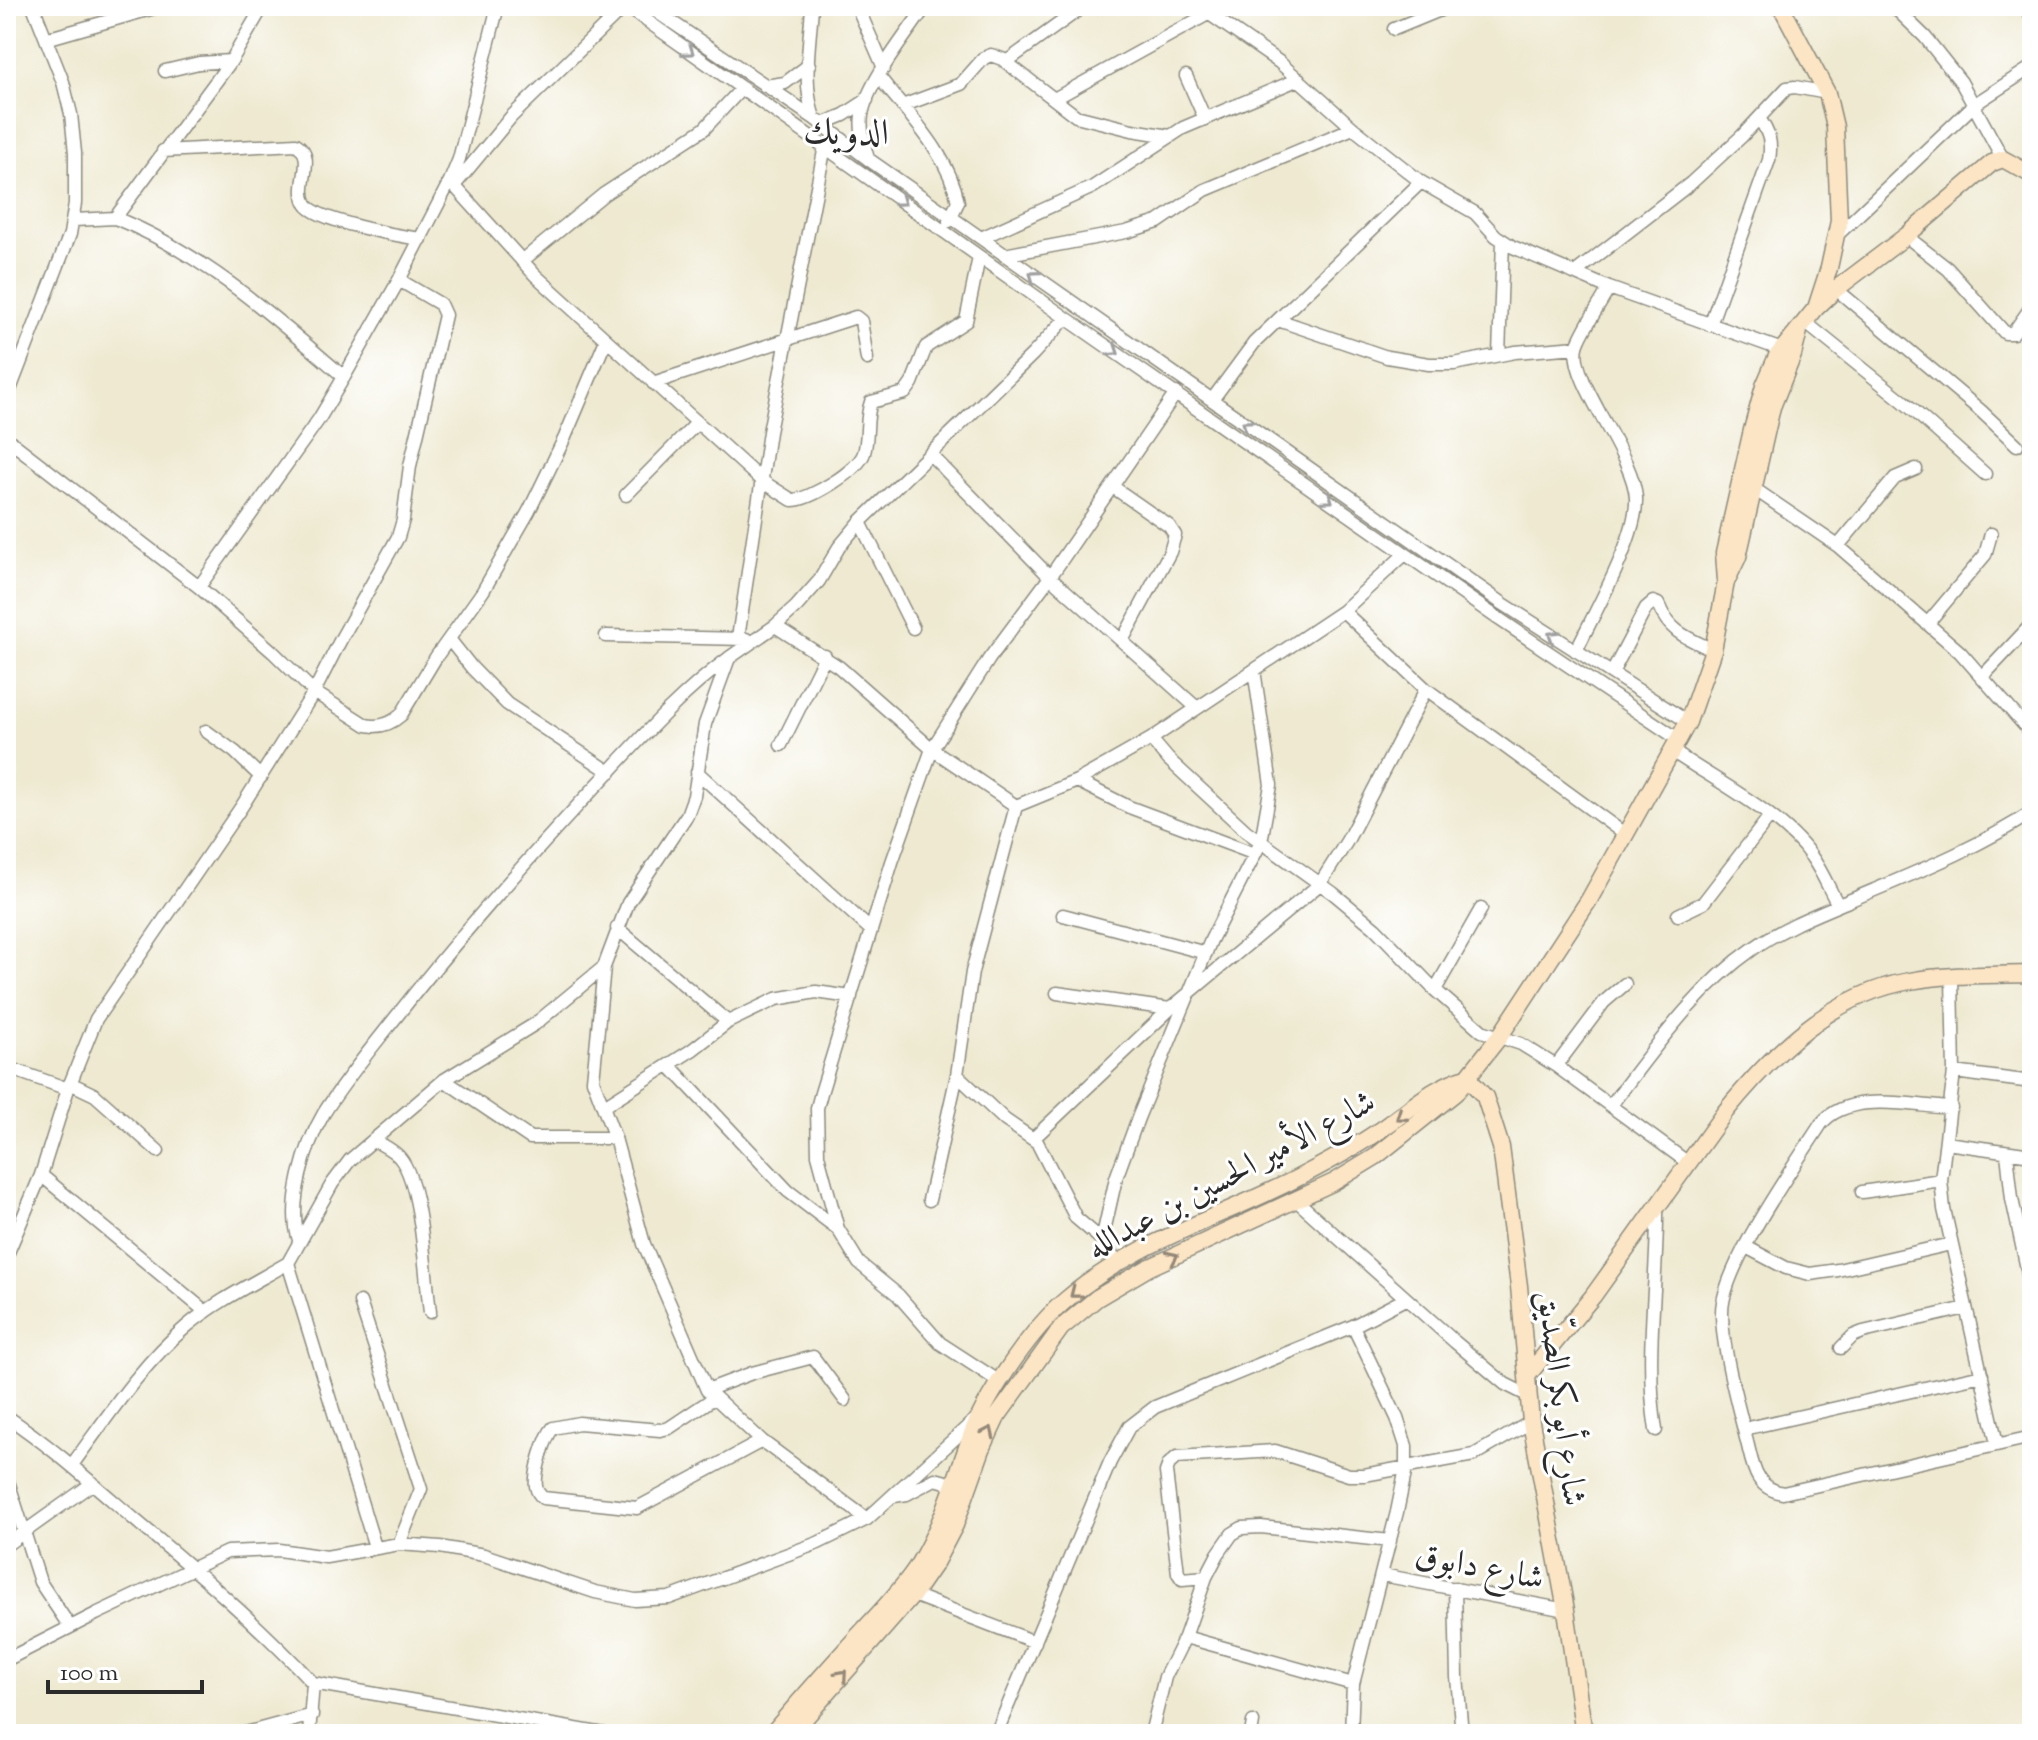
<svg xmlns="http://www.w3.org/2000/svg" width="2038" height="1740" font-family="'Sorts Mill Goudy',Amiri,serif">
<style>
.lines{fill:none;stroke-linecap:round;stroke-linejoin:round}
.street-casing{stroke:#8c8a7e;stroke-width:15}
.secondary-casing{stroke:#8c8a7e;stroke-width:19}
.street{stroke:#fff;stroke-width:12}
.secondary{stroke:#fce5c4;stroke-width:16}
.oneway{stroke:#a0a0a0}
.oneway2{stroke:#948878}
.labels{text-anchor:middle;stroke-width:6;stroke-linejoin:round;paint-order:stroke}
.street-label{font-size:34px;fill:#2b2b2b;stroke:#fff}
.neighbourhood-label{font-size:36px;fill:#2b2b2b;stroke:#fff}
</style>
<rect width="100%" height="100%" fill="#fff"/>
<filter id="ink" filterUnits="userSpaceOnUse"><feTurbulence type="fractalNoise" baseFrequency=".0125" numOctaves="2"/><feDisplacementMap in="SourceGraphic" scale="16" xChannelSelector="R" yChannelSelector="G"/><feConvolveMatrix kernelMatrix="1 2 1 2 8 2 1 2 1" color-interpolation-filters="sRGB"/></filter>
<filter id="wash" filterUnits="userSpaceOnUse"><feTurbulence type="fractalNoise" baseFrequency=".006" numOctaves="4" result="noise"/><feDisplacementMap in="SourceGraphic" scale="32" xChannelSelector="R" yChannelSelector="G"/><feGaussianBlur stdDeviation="1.8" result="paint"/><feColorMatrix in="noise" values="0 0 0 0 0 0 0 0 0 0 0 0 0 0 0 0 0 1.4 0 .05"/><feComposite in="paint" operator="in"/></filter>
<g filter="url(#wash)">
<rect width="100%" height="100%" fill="#eee9d0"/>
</g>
<g filter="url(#ink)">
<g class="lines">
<g class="street-casing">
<path id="street" d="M626 6 1066 318 1496 617 1678 739
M648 6 814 118 868 159 1502 603 1688 722
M812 6C810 43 802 82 814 118
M857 6 884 68
M1198 6 1279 62 1353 128 1421 182 1475 213 1496 236 1513 247 1609 288 1788 352
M1893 6 1925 37 1961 82 2003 159
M2026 6 2032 18
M1394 29 1450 6
M46 39 161 6
M1006 62 1084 6
M165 71 199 63 231 61
M1186 76 1205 119
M879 77C908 114 949 154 958 202L949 221
M765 86 785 83 809 65
M1054 99 1208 14 1215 6
M902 106 961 84 984 58 991 55 1002 59 1076 116 1132 130 1170 136
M822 124 844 115 867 100
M163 151 296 144C318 157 295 186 306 204 316 221 399 236 421 239
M868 159C864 144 860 130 862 115 867 83 907 34 926 6
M450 181 535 275 762 481 792 500C810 500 859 470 864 453 869 436 865 418 871 402L905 393 912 383 926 347 966 321 979 257
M454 186 511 117 625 6
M115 218C203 253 273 316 344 377L399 280
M74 220 115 218 231 61 263 6
M1836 236 1975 104 2032 67
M1906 236 1948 269 2005 333H2013L2032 306
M981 238 1093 187 1183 128 1299 79
M1004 255 1126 232 1158 222 1205 190 1353 128
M522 261 604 194 704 129 742 88
M1576 272 1691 183 1742 136 1787 88 1795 87 1827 93
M1836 289 1981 411 2017 445
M1278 320 1387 357 1429 364H1454L1515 352 1577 347
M1806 323 1903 401 1985 474
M1710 325 1769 160C1772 142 1769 133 1759 118
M1499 355 1503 241
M653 383 856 317 861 321 867 359
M6 400 70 234 75 203V153L71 114 63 82 33 6
M1212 400 1254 343 1421 182
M6 438 199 587 273 652 314 692 366 725C380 728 391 724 401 715L436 657 483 591 529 511 565 437 606 340
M930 454 1050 577 1197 708
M1747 484 1838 546 1960 652 2032 734
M1113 487 1169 526 1175 535 1170 552 1122 641
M626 495 697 423
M860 522 913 628
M1838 546 1895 478 1916 469
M1405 554 1343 611 1151 739 1168 759 1246 831 1333 893 1375 928 1435 990 1482 1031 1521 1044 1556 1066 1687 1162
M199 587 319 419 344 377
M1343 611 1426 689 1626 835
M1927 624 1985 555 1991 534
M775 626 839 667 932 749 892 862 821 1093 817 1108 818 1155 838 1229 859 1263 898 1295 940 1343 1000 1382
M606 636 746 639
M738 638 769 432 825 146
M449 639 472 668 507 704 610 772
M1576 651C1594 613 1638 537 1636 498 1634 455 1569 380 1577 347 1580 333 1602 302 1609 288
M1612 673 1646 608 1653 602 1658 604C1669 632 1687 638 1713 650
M1983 676 2032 624
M206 731 235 752 261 777
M781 745 825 656
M1672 751C1714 780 1782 814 1811 856 1822 871 1829 889 1838 905
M697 772 871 930
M1077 781 1129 807 1255 854
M1016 806 932 749 989 659 1050 577 1176 393
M1016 806 1077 781 1151 739
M1063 915 1206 953
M1678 915 1703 903 1770 816
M617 928 728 1022
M604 967 593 1080 615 1138 644 1244 707 1390
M1952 977 1954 1072 1941 1180 1944 1209 1997 1444
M1435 990 1481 909
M1057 993 1170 1009
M669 1065 788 1191 838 1229
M1556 1066 1604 1002 1625 984
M6 1067 68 1089
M1954 1072 2032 1082
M957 1075 1005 1120 1037 1142 1076 1218 1102 1240 1117 1263
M444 1080 530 1138H615
M70 1083 95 1095 158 1151
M1611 1105C1654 1049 1695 989 1754 948 1782 928 1815 915 1846 902 1909 875 1975 850 2032 812
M604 1106 692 1050 728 1022 776 999 816 992 851 997
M1951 1108C1912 1106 1849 1090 1821 1124 1795 1165 1722 1267 1722 1312 1722 1348 1737 1402 1746 1438 1753 1463 1753 1488 1783 1493L2032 1437
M1034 1138 1170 1009 1320 884 1347 841 1426 689
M374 1140C382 1145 394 1150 400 1158 422 1184 425 1276 430 1312
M1946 1143 2032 1155
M2007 1153 2012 1199 2032 1292
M41 1175 206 1312
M1862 1192 1941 1180
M929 1200 957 1075 972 972 1016 806
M1296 1200 1455 1342 1505 1384 1529 1396
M299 1240C287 1205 305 1145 324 1113 346 1078 374 1045 400 1012 458 938 518 870 582 801 628 753 675 697 729 658
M1102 1240 1116 1178 1138 1118 1211 940 1261 842 1271 785 1254 670
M1746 1247 1786 1268 1810 1274 1838 1270 1951 1244
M6 1257 41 1175 68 1089 96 1019 242 806 314 692 341 639 398 537 403 520 410 466 445 315 440 304 399 280 450 181 459 159 498 6
M288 1263 332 1184 350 1160 444 1080 535 1024 604 967 628 903 687 815 694 796 705 724 729 658 775 626 796 607 819 581 839 547 860 522 1033 354 1066 318
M360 1302 421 1489 399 1544
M1841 1348 1853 1336 1863 1332 1966 1308
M714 1398 669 1428 660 1430 579 1423 553 1428C545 1437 534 1474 536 1486 537 1492 539 1494 543 1498L637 1508 762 1441
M845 1400 813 1357 752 1373 707 1390 762 1441 867 1519
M6 1416C52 1447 92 1483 134 1519 196 1571 258 1624 313 1683L309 1734
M1744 1429 1982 1375
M1656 1430C1644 1356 1658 1281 1657 1207
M72 1465C108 1416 141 1365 187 1326 217 1301 254 1283 288 1263L375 1547
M6 1475 40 1582 70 1627
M894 1496 907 1494 935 1479 946 1482 953 1492
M6 1545 93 1483
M1382 1575 1566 1610
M1206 1577 1182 1579 1178 1573 1166 1472 1169 1464 1177 1457 1275 1451 1349 1475H1364L1474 1455 1531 1422
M1455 1588 1457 1677 1462 1734
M913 1595 1035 1642
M1185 1637 1353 1684
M6 1660 96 1614 227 1552 279 1550 326 1557 399 1544 440 1547 484 1555 595 1592 635 1600 669 1598 818 1543 867 1519 977 1418
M313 1683 604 1734
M242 1734 312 1715
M996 1734 1110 1462 1129 1427 1155 1407 1353 1326 1405 1299
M1151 1734 1165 1677 1185 1637 1206 1577 1218 1554 1232 1534 1242 1528 1261 1527 1390 1541
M1251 1734 1253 1722
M1351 1734 1353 1684 1397 1512 1406 1468V1446L1397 1418 1353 1326"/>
</g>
<g class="secondary-casing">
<path id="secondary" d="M1781 6 1827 93 1835 127 1839 221 1829 268 1817 305
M1726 581 1724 553 1752 430 1764 386 1777 356 1816 308 1836 289 1906 236 1992 163 2003 159 2032 175
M1467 1077 1485 1097 1501 1147 1519 1286 1531 1422 1566 1610 1584 1734
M1528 1375 1593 1296 1725 1112C1773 1053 1832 994 1910 981 1949 974 1992 975 2032 974
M772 1734C800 1700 830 1667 860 1634 880 1612 902 1590 918 1565 945 1520 955 1478 973 1431 990 1390 1033 1327 1067 1299 1138 1239 1227 1216 1307 1173 1332 1160 1357 1146 1380 1130 1408 1111 1435 1085 1467 1077
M791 1734 913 1595 935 1563 955 1525 982 1449 997 1417 1061 1328 1097 1298 1148 1268 1334 1182 1375 1157 1455 1093 1500 1036 1589 900 1688 722 1713 650 1726 582 1738 557 1772 407 1793 355 1799 331"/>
</g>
<use href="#street" class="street"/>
<use href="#secondary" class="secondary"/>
</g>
<defs><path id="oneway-chevron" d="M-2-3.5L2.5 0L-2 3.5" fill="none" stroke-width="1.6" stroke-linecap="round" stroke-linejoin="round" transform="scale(2)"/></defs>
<g class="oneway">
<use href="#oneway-chevron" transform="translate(689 51) rotate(35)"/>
<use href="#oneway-chevron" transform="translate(901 201) rotate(36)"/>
<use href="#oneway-chevron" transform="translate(1034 276) rotate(-145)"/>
<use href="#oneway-chevron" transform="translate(1114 351) rotate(34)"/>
<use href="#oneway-chevron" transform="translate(1247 425) rotate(-145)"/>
<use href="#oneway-chevron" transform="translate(1328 499) rotate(35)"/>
<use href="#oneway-chevron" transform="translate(1553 636) rotate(-148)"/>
</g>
<g class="oneway2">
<use href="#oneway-chevron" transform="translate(1401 1116) rotate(145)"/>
<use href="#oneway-chevron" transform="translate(1173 1257) rotate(-25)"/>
<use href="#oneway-chevron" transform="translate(1075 1293) rotate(142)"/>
<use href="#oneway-chevron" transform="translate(989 1432) rotate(-65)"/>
<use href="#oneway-chevron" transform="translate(842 1675) rotate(-49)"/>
</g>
</g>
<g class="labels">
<g class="street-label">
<text transform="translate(1230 1173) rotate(-28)" y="12">شارع الأمير الحسين بن عبدالله</text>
<text transform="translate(1563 1398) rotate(83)" y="12">شارع أبو بكر الصدّيق</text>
<text transform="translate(1480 1565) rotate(11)" y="12">شارع دابوق</text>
</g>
<g class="neighbourhood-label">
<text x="846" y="144">الدويك</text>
</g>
</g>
<rect width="2038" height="1740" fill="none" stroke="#fff" stroke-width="32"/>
<path d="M48 1680v12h154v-12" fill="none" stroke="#2b2b2b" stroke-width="4"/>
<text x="60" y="1680" font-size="24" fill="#2b2b2b" stroke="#ffffff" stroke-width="6" paint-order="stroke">100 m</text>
</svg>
